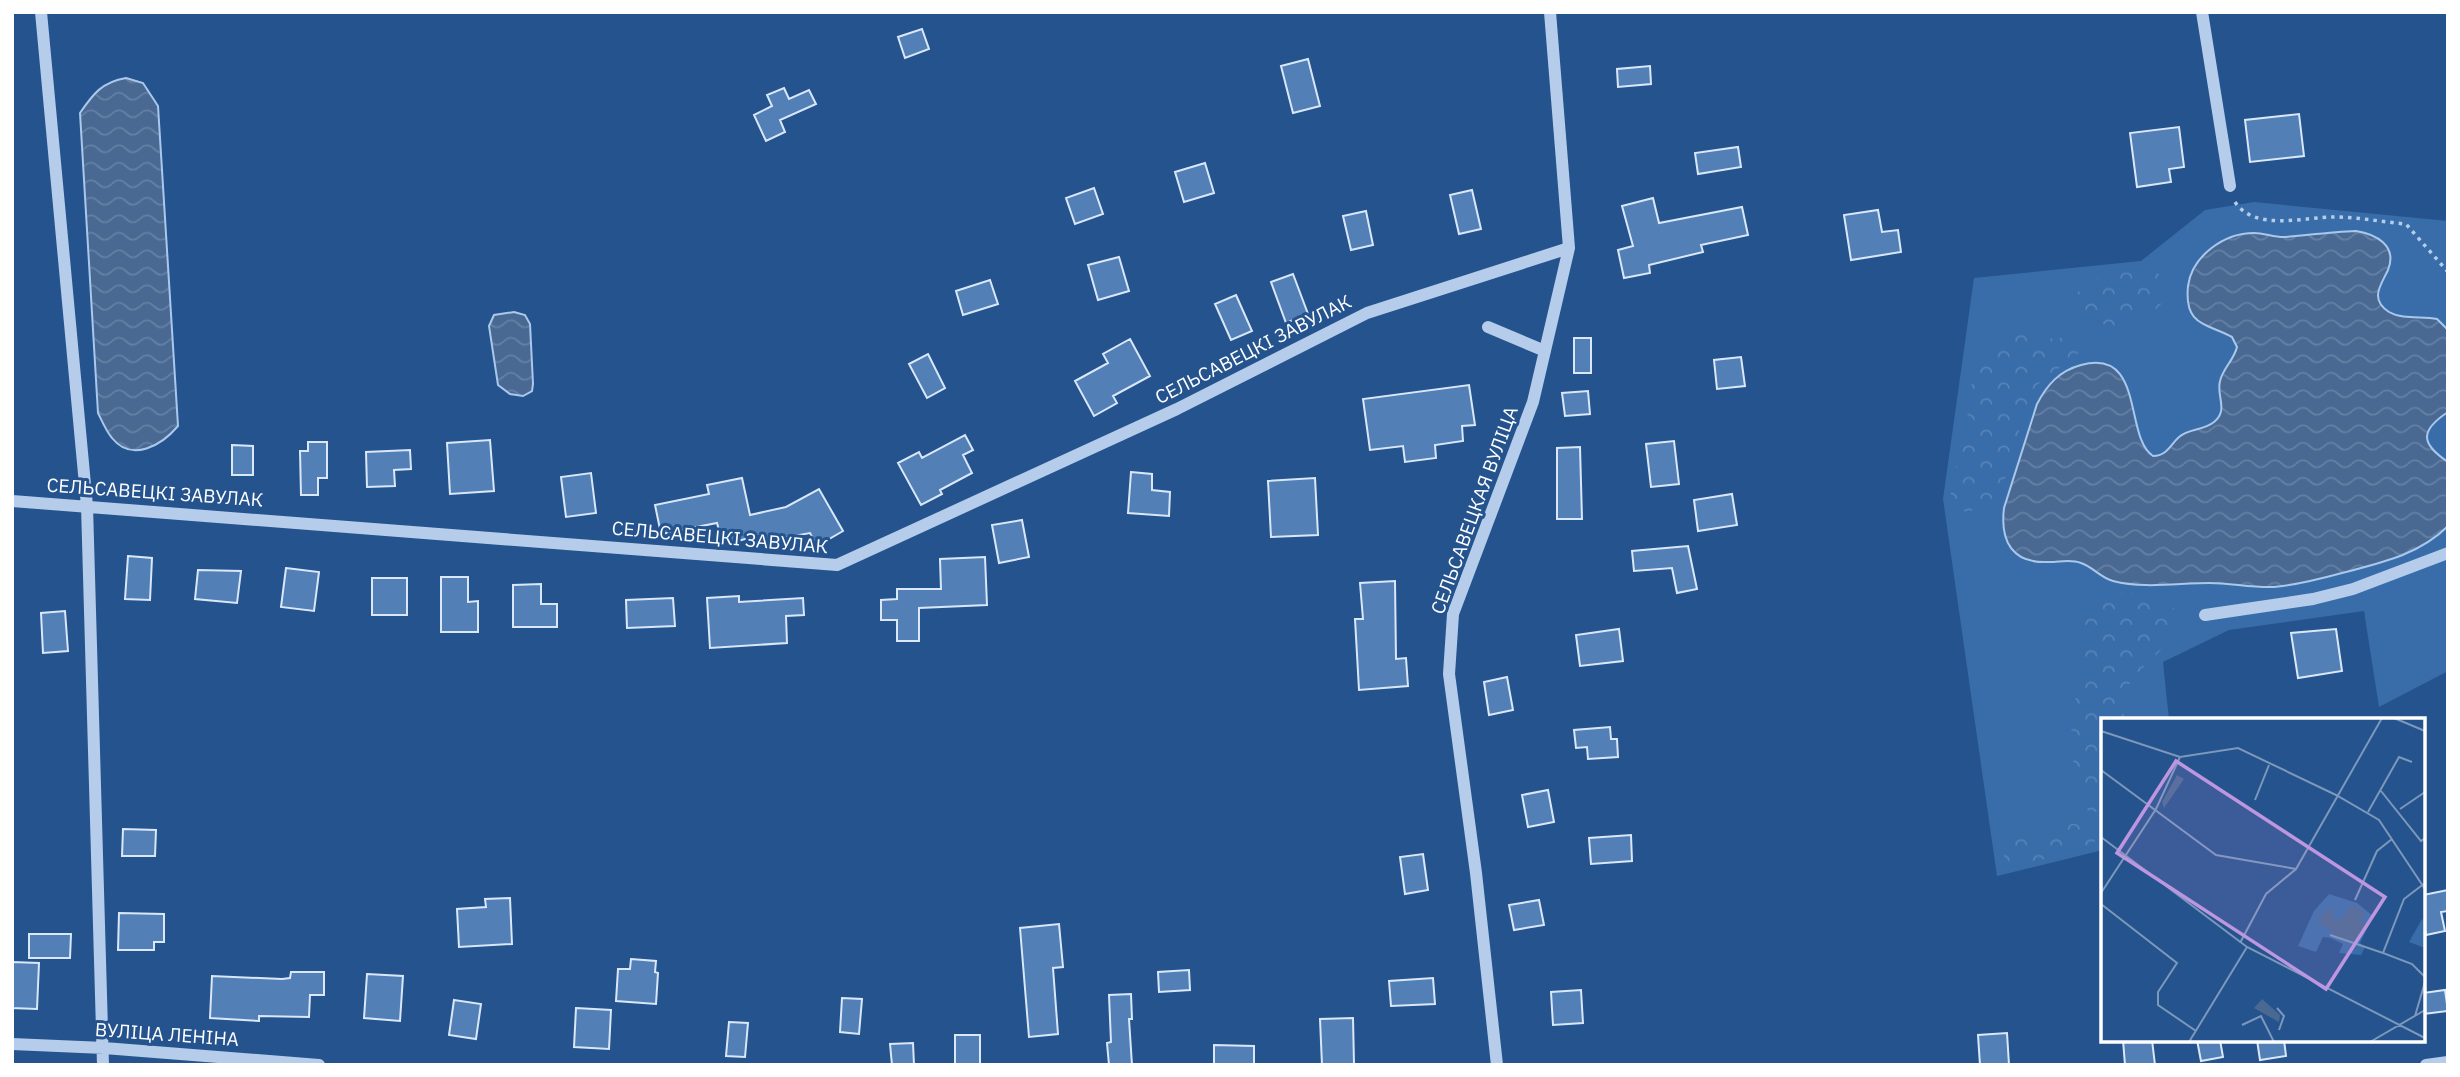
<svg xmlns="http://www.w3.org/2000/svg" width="2460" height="1077" font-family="'IBM Plex Sans',sans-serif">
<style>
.green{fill:#396daa}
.forest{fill:url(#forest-crowns)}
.water{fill:url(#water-waves);stroke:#a9c8ec;stroke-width:2}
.building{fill:#517fb6;stroke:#d9e7f8;stroke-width:2}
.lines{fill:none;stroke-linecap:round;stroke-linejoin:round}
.path{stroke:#b5cdeb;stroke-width:3.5;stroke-dasharray:3.5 5;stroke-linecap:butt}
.minor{stroke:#b5cdeb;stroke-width:12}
.labels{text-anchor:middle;stroke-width:6;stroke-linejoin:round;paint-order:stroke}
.street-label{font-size:19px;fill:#fff;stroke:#25538e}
.inset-road{fill:none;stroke:#7c98bb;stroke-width:2}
.view{fill:#bd96df;fill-opacity:0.15;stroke:#bd96df;stroke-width:3.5}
.inset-edge{fill:none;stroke:#fff;stroke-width:3.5}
</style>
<defs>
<pattern id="forest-crowns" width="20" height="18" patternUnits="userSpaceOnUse" patternTransform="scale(1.75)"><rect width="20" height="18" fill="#396daa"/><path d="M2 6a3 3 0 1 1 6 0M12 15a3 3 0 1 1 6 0" fill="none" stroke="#5783b7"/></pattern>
<pattern id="water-waves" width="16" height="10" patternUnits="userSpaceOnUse" patternTransform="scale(1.75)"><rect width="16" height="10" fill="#496993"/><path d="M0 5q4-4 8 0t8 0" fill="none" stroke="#6480a3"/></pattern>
</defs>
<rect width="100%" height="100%" fill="#25538e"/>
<path class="green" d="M2254 202 2448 221V671L2379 707 2364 611 2229 630 2163 662 2169 720H2103V850L1997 876 1943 499 1974 278 2141 261 2205 210Z"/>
<path class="forest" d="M2146 271 2157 273 2165 278 2168 292C2164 303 2157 309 2147 315 2139 320 2131 324 2122 325 2092 330 2052 303 2092 280 2107 272 2129 273 2146 271Z
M2013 333H2023L2043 339 2073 337 2079 340C2085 366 2049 365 2036 388 2019 418 2014 460 2000 492 1989 505 1956 526 1951 496 1948 480 1959 464 1963 449 1973 407 1961 351 2013 333Z
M2114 593C2135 594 2176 588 2176 619 2177 627 2174 634 2170 640 2156 660 2106 689 2127 720H2103V808L2092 814C2073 803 2069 732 2073 711 2075 695 2083 680 2083 664 2084 646 2074 627 2082 610 2088 597 2101 596 2114 593Z
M2067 823 2090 826 2097 835C2095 840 2096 841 2091 845 2081 853 2019 866 2007 862L2004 858V848L2012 839 2043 834Z"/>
<path class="water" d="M126 78 143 83 158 106 178 426C162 445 132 463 112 438 106 431 102 421 98 413L80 113C93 94 102 82 126 78Z
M2356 231C2375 234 2398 245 2388 270 2381 285 2369 299 2389 312 2403 320 2422 316 2437 319L2448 330V412C2419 431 2421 444 2448 462V526C2419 555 2380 563 2342 573 2320 579 2296 585 2274 587 2252 588 2231 583 2210 583 2178 583 2144 589 2113 581 2101 578 2093 567 2081 563 2071 559 2060 562 2049 562 2012 564 2000 541 2004 508L2037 404C2047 385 2059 371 2081 365 2145 347 2124 438 2153 456 2167 456 2170 445 2179 437 2189 428 2203 431 2214 422 2229 410 2216 396 2220 381 2223 368 2234 360 2237 347L2232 337C2206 323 2184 326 2188 286 2192 256 2224 233 2254 233 2265 233 2275 238 2286 237 2309 235 2332 232 2356 231Z
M514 312 525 315 530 324 533 384 532 391 523 396 510 394 498 385 489 326 494 315Z"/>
<path class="building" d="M922 29 929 49 905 58 898 37Z
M1308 59 1320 106 1293 113 1281 66Z
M1650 66 1651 84 1618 87 1617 69Z
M784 88 789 99 809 90 816 104 780 120 785 132 766 141 754 115 772 106 767 95Z
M2299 114 2304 156 2250 162 2245 120Z
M2179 127 2184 167 2169 169 2171 182 2137 187 2130 133Z
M1738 147 1741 167 1698 174 1695 153Z
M1205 163 1214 193 1184 202 1175 172Z
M1094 188 1103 214 1075 224 1066 198Z
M1472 190 1481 229 1459 234 1450 195Z
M1653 198 1659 223 1742 207 1748 235 1701 245 1703 252 1649 265 1650 273 1624 278 1618 250 1633 246 1622 206Z
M1878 210 1882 232 1898 230 1901 252 1851 260 1844 215Z
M1366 211 1373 245 1351 250 1343 216Z
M1119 257 1129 291 1098 300 1088 265Z
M1293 274 1308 314 1286 323 1271 282Z
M990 280 998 304 963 315 956 291Z
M1236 295 1252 331 1231 340 1215 304Z
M1574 338H1591V373H1574Z
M1130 339 1150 376 1113 396 1117 403 1094 416 1075 381 1108 363 1103 354Z
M928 354 945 388 927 398 909 364Z
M1741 357 1745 386 1717 389 1714 360Z
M1469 385 1475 425 1462 426 1463 441 1435 445 1436 458 1405 462 1403 446 1370 450 1363 399Z
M1588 391 1590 414 1565 416 1562 393Z
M965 435 973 450 963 455 972 473 940 490 942 494 921 505 898 463 919 452 922 458Z
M490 440 494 491 450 494 447 443Z
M1674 441 1679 484 1651 487 1646 444Z
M308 442H327V478H318V495H301L300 451H308Z
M232 445 253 446V475H232Z
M1580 447 1582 519H1557V448Z
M410 450 411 469 394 470 395 486 367 487 366 452Z
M1131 472 1152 474V490L1170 492 1169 516 1128 513Z
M591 473 596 513 566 517 561 477Z
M742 478 750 515 786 507 819 489 843 531 817 546 810 533 761 542 760 535 723 545 717 523 661 534 655 505 709 494 707 485Z
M1315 478 1318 535 1271 537 1268 481Z
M1732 494 1737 525 1698 531 1694 500Z
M1022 520 1029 557 999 563 992 525Z
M1688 546 1697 589 1677 593 1672 568 1634 571 1632 551Z
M128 556 152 558 150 600 125 599Z
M985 557 987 605 919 608V641H897V620H881V600L897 599V589H941L940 559Z
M286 568 319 572 314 611 281 607Z
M198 570 241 571 237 603 195 599Z
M441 577H468V602L478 601V632H441Z
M372 578H407V615H372Z
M1395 581 1396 659 1406 658 1408 686 1359 690 1355 619H1363L1360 583Z
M541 584V604H557V627H513V585Z
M739 596V602L803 598 804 615 786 616 787 643 710 648 707 598Z
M673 598 675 626 627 628 626 600Z
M65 611 68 651 43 653 41 613Z
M1619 629 1623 661 1580 666 1576 635Z
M2336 629 2342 671 2298 678 2291 633Z
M1507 677 1513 710 1489 715 1484 682Z
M1610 727 1611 739H1617L1618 757 1588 759 1587 747 1576 748 1574 730Z
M1548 790 1554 822 1528 827 1522 795Z
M123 829 156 830 155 856H122Z
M1631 835 1632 861 1591 864 1589 838Z
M1423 854 1428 890 1405 894 1400 857Z
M2448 890V911L2441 912 2445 931 2426 935 2423 922V895Z
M510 898 512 944 459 947 457 909 486 907 485 899Z
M1539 900 1544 925 1514 930 1509 905Z
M119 913 164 914V942H154V950H118Z
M1059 924 1063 967 1053 968 1058 1034 1029 1037 1020 928Z
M29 934H71L70 958H29Z
M631 959 656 961 655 972 658 973 656 1004 616 1001 618 969H630Z
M12 962 39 963 37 1009 12 1008Z
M1189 970 1190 990 1159 992 1158 972Z
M291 972H324V995H310L309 1017 259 1016V1021L210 1018 212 976 282 979 290 978Z
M367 974 403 976 400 1021 364 1018Z
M1433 978 1435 1004 1391 1006 1389 981Z
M1581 990 1583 1023 1553 1025 1551 992Z
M2445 990 2448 1011 2423 1014V993Z
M1131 994 1132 1019H1129L1132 1065H1109L1107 1043 1111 1042 1109 995Z
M842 998 862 999 859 1034 840 1032Z
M454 1000 481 1004 476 1039 449 1035Z
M576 1008 611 1010 609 1049 574 1047Z
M1353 1018 1354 1064 1322 1065 1320 1019Z
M729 1022 748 1023 745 1057 726 1056Z
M2007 1033 2009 1065H1980L1978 1035Z
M955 1035H980V1065H955Z
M2123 1040H2152L2155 1065H2125Z
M2197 1040H2220L2223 1057 2201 1061Z
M2257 1040H2284L2286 1056 2260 1060Z
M913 1043 914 1065H892L890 1044Z
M1214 1045 1254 1046V1065H1214Z"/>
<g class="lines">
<path class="path" d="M2235 202C2255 232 2304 217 2334 217 2358 217 2382 222 2406 224L2448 272"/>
<path class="minor" d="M41 12 87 506 103 1065
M2202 12 2230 186
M1488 327 1545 351
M12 501 837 565 1177 409 1367 313 1569 248
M2205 615 2313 599 2353 589 2448 553
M12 1044 104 1048 319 1065
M1497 1065 1476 873 1449 674 1453 614 1533 402 1569 248 1550 12
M2426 1065 2448 1062"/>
</g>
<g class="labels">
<g class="street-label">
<text transform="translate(1253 349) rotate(-27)" y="7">СЕЛЬСАВЕЦКІ ЗАВУЛАК</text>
<text transform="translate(155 492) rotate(4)" y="7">СЕЛЬСАВЕЦКІ ЗАВУЛАК</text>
<text transform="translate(1474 510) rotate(-70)" y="7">СЕЛЬСАВЕЦКАЯ ВУЛІЦА</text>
<text transform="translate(720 537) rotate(5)" y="7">СЕЛЬСАВЕЦКІ ЗАВУЛАК</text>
<text transform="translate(167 1034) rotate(4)" y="7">ВУЛІЦА ЛЕНІНА</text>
</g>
</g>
<g transform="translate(2101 718)">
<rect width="324" height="324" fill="#25538e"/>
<path d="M228 176 256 185 272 198 259 225 264 229 260 237 238 235 242 226 230 220 222 219 215 234 197 228 213 193ZM321 201 324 204V230L308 224Z" fill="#396daa"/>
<path d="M76 57 83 61 63 90 61 84ZM251 186 264 194 261 201 265 207 254 223 236 219 216 202 231 189 233 201H241ZM161 281 179 297 178 304 153 290Z" fill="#496993"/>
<path class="inset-road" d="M293 0 324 13M0 13 79 39 137 30 235 77 278 102 324 171M0 52 115 137 195 151M280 73 320 123 324 120M154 82 168 47M299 91 324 74M267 94 298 39 311 44M0 119 146 229 324 320M324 165 303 181 282 235 311 246 324 259M0 175 55 91 79 39M254 182 276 133 291 121M0 186 76 245 57 274V287L95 313M229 217 282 235M139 225 165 176 195 151 281 0M176 290 183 298 178 312M314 298 324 264M141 307 160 298 173 324M88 324 146 229M269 324 324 292"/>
<path class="view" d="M75 43 284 179 225 271 16 135Z"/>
<rect width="324" height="324" class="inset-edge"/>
</g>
<rect width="2460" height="1077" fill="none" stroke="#ffffff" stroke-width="28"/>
</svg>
